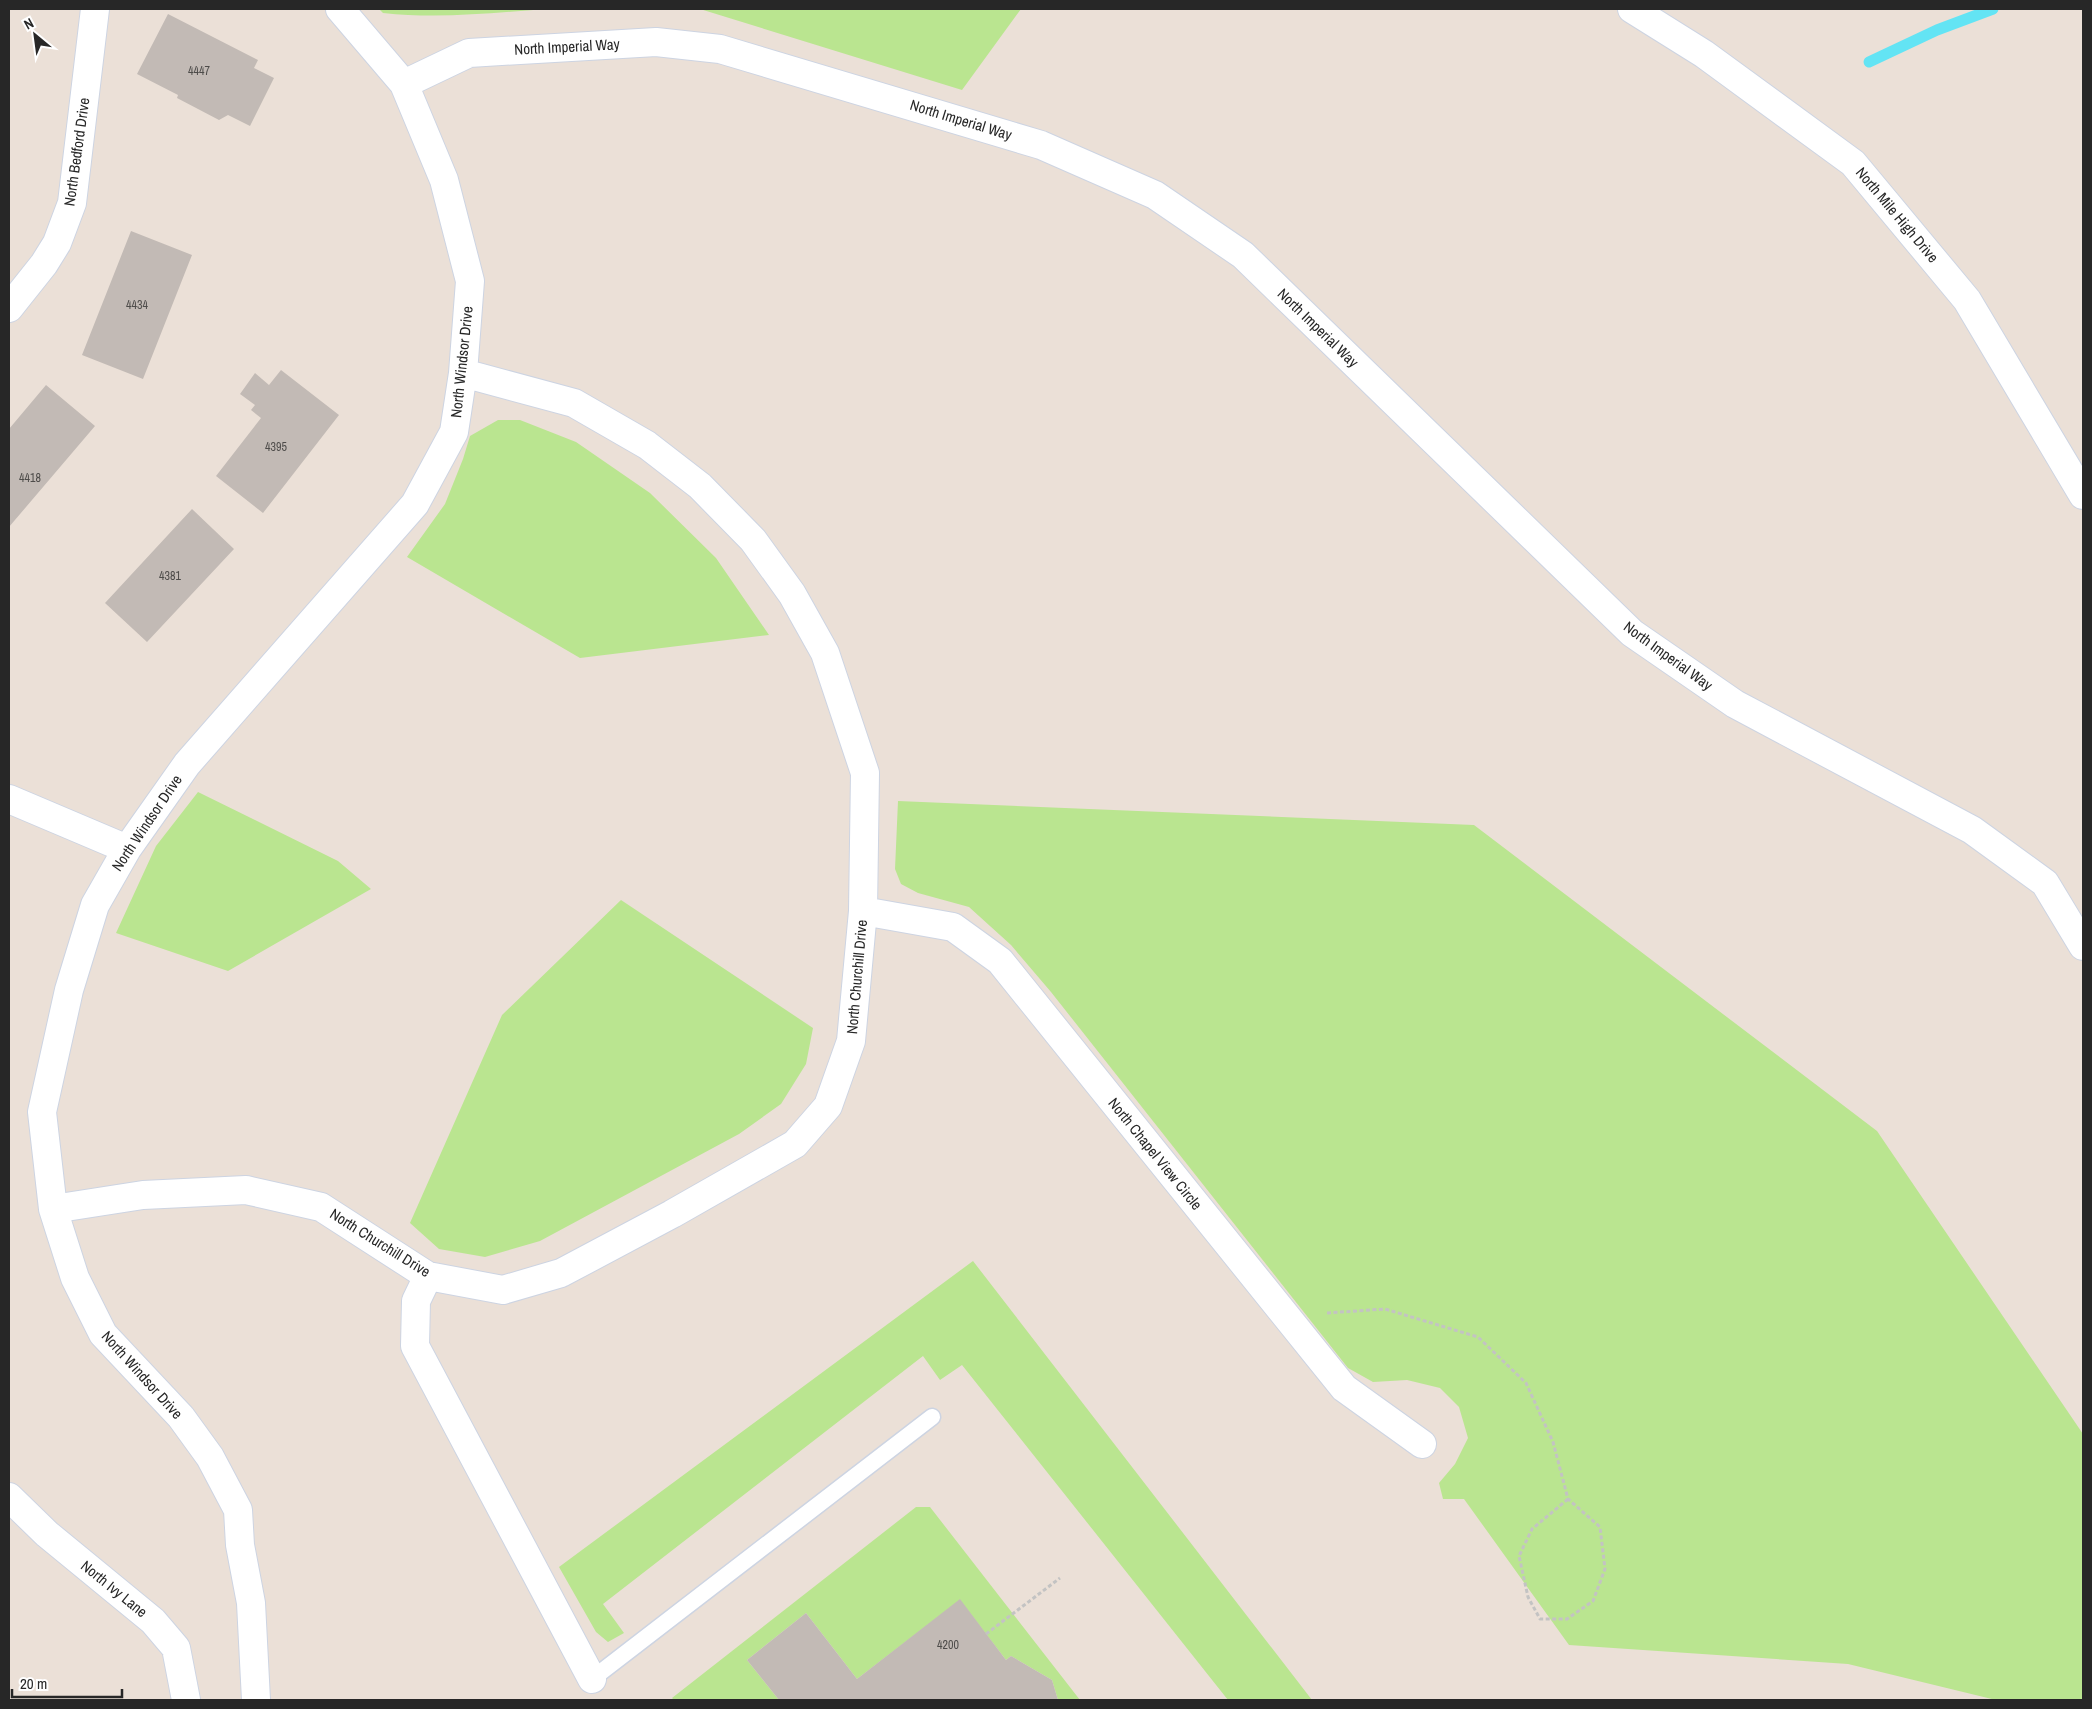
<svg xmlns="http://www.w3.org/2000/svg" width="2092" height="1709" font-family="'Archivo Narrow',sans-serif">
<style>
.green{fill:#bae590}
.lines{fill:none;stroke-linecap:round;stroke-linejoin:round}
.stream{stroke:#63e4f4;stroke-width:11}
.building{fill:#c2bab5}
.lane-casing{stroke:#cdd4e2;stroke-width:19}
.street-casing{stroke:#cdd4e2;stroke-width:30}
.path{stroke:#c3c3c3;stroke-width:3;stroke-dasharray:4 2.5;stroke-linecap:butt}
.lane{stroke:#fff;stroke-width:16}
.street{stroke:#fff;stroke-width:28}
.labels{text-anchor:middle;stroke-width:5;stroke-linejoin:round;paint-order:stroke}
.number-label{font-size:12px;fill:#4e4c4a}
.street-label{font-size:15px;fill:#272727;stroke:#fff}
</style>
<rect width="100%" height="100%" fill="#ebe0d7"/>
<path class="green" d="M379 9H546C492 13 438 19 383 13Z
M700 9H1021L962 90Z
M498 420H520L576 442 650 493 716 558 769 635 580 658 407 557 445 504 463 459 470 436Z
M198 792 338 861 371 889 228 971 116 933 156 846Z
M898 801 1474 825 1877 1131 2083 1434V1700H1996L1848 1664 1569 1645 1464 1499H1443L1439 1483 1455 1464 1468 1438 1459 1407 1440 1388 1407 1380 1373 1382 1348 1368 1051 992 1011 945 969 907 918 893 901 884 895 869Z
M621 900 813 1028 806 1064 781 1104 739 1134 540 1241 485 1257 439 1249 410 1223 502 1015Z
M973 1261 1312 1700H1228L962 1365 940 1380 923 1356 603 1604 624 1633 608 1642 596 1632 559 1567Z
M916 1507H930L1080 1700H1058L1052 1680 1011 1656 1006 1660 960 1600 857 1679 806 1613 747 1660 779 1700H674L672 1698Z"/>
<g class="lines">
<path class="stream" d="M1869 62 1937 30 1993 9"/>
</g>
<path class="building" d="M168 14 258 60 254 68 274 78 250 126 228 115 219 120 177 98 178 95 137 74Z
M131 231 192 255 143 379 82 355Z
M281 370 339 415 263 513 216 476 261 418 251 410 255 405 240 394 255 373 269 385Z
M46 385 95 426 9 527V429Z
M192 509 234 549 147 642 105 603Z
M960 1599 1006 1660 1011 1656 1052 1680 1058 1700H779L747 1660 806 1613 857 1679Z"/>
<g class="lines">
<g class="lane-casing">
<path id="lane" d="M592 1679 932 1417"/>
</g>
<g class="street-casing">
<path id="street" d="M1632 9 1704 54 1853 163 1967 300 2083 495
M404 84 469 53 656 42 720 49 1041 145 1155 195 1243 255 1632 633 1735 704 1972 830 2045 883 2083 946
M9 308 44 264 57 243 72 203 95 9
M9 799 127 849
M863 911 953 927 1000 961 1344 1388 1422 1444
M53 1209 143 1195 246 1190 321 1207 428 1276 503 1290 561 1273 672 1214 795 1144 828 1106 851 1041 863 911 865 773 825 653 792 594 753 540 700 486 647 445 574 403 463 373
M428 1276 416 1301 415 1346 592 1679
M9 1497 47 1534 153 1621 176 1648 186 1700
M256 1700 251 1603 240 1545 238 1510 210 1457 181 1417 103 1334 75 1278 53 1209 42 1112 69 990 95 905 127 849 187 764 415 504 454 432 463 373 470 281 444 180 404 84 340 9"/>
</g>
<path class="path" d="M1327 1313 1385 1309 1478 1337 1526 1383 1553 1442 1568 1499 1600 1527 1605 1569 1593 1601 1567 1619H1540L1528 1597 1519 1556 1532 1529 1568 1499
M986 1634 1060 1578"/>
<use href="#lane" class="lane"/>
<use href="#street" class="street"/>
</g>
<g class="labels">
<g class="number-label">
<text x="199" y="75">4447</text>
<text x="137" y="309">4434</text>
<text x="276" y="451">4395</text>
<text x="30" y="482">4418</text>
<text x="170" y="580">4381</text>
<text x="948" y="1649">4200</text>
</g>
<g class="street-label">
<text transform="translate(567 47) rotate(-3)" y="5">North Imperial Way</text>
<text transform="translate(961 120) rotate(17)" y="5">North Imperial Way</text>
<text transform="translate(77 152) rotate(-82)" y="5">North Bedford Drive</text>
<text transform="translate(1897 215) rotate(50)" y="5">North Mile High Drive</text>
<text transform="translate(1318 328) rotate(44)" y="5">North Imperial Way</text>
<text transform="translate(462 362) rotate(-84)" y="5">North Windsor Drive</text>
<text transform="translate(1668 656) rotate(36)" y="5">North Imperial Way</text>
<text transform="translate(147 823) rotate(-56)" y="5">North Windsor Drive</text>
<text transform="translate(857 977) rotate(-85)" y="5">North Churchill Drive</text>
<text transform="translate(1155 1154) rotate(51)" y="5">North Chapel View Circle</text>
<text transform="translate(380 1243) rotate(32)" y="5">North Churchill Drive</text>
<text transform="translate(142 1375) rotate(48)" y="5">North Windsor Drive</text>
<text transform="translate(114 1589) rotate(39)" y="5">North Ivy Lane</text>
</g>
</g>
<rect width="2092" height="1709" fill="none" stroke="#272727" stroke-width="20"/>
<g transform="translate(35 35) rotate(331)" stroke="#ffffff" stroke-width="4" paint-order="stroke">
<path d="M0-4L9 19L0 12L-9 19Z" fill="#272727"/>
<text y="-8" font-size="14" font-weight="bold" text-anchor="middle" fill="#272727">N</text>
</g>
<path d="M12 1689v8h110v-8" fill="none" stroke="#272727" stroke-width="2.5"/>
<text x="20" y="1689" font-size="15" fill="#272727" stroke="#ffffff" stroke-width="4" paint-order="stroke">20 m</text>
</svg>
